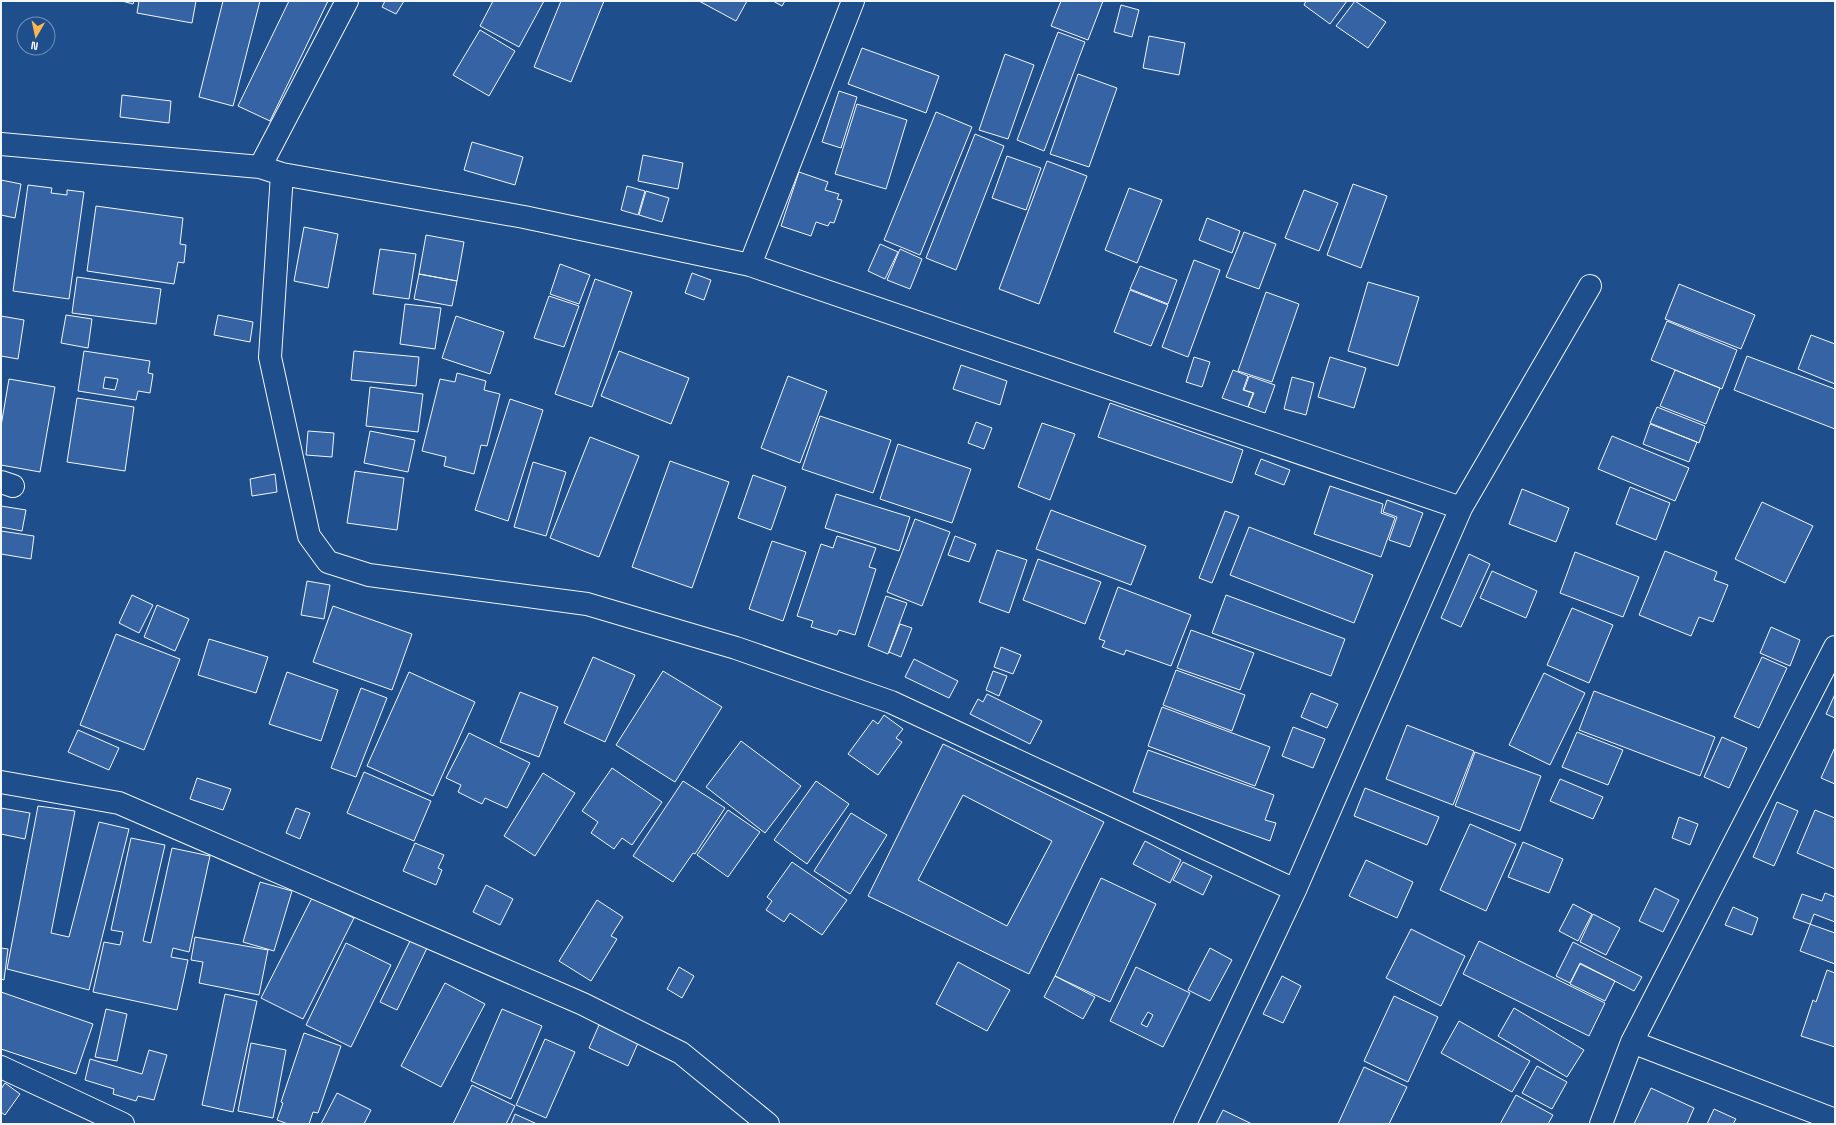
<svg xmlns="http://www.w3.org/2000/svg" width="1836" height="1125" font-family="'Space Grotesk',sans-serif">
<style>
.building{fill:#3563a3;stroke:#f2f6ff;fill-rule:evenodd}
.lines{fill:none;stroke-linecap:round;stroke-linejoin:round}
.street-casing{stroke:#f2f6ff;stroke-width:24}
.street{stroke:#1f4e8c;stroke-width:22}
</style>
<rect width="100%" height="100%" fill="#1f4e8c"/>
<path class="building" d="M122 1H134L133 4Z
M139 1H196L192 23 137 13Z
M223 1H260L233 106 199 97Z
M289 1H328L270 121 238 106Z
M385 1H404L396 14 382 7Z
M493 1H544L519 47 480 26Z
M561 1H604L571 82 534 67Z
M699 1H747L736 21Z
M773 1H785L782 6Z
M1061 1H1103L1088 40 1051 26Z
M1306 1H1347L1330 24 1304 5Z
M1355 1 1386 22 1368 48 1336 26Z
M1121 5 1139 10 1132 37 1114 32Z
M480 30 515 51 489 96 453 75Z
M1058 32 1085 42 1044 151 1017 140Z
M1149 36 1185 43 1179 75 1143 68Z
M862 48 939 76 926 113 848 84Z
M1005 54 1034 65 1008 139 979 130Z
M1078 74 1117 88 1089 167 1050 154Z
M839 91 857 97 841 148 822 142Z
M122 95 171 101 169 123 120 117Z
M857 104 907 120 886 189 835 174Z
M936 112 972 127 920 255 884 240Z
M975 134 1004 146 956 270 926 258Z
M472 142 523 157 515 185 464 170Z
M643 155 683 163 678 189 638 181Z
M1007 156 1041 168 1026 210 992 198Z
M1047 161 1087 176 1039 304 999 289Z
M799 172 828 182 825 190 839 194 837 199 842 200 834 223 830 222 828 226 816 222 811 236 781 226Z
M1 180 21 184 15 218 1 215Z
M1353 184 1387 196 1361 268 1327 255Z
M28 185 52 188 51 193 67 195V190L84 192 69 299 13 291Z
M627 186 645 191 638 215 621 210Z
M1129 188 1162 200 1137 263 1105 250Z
M1304 190 1338 203 1319 251 1285 238Z
M646 191 669 198 662 222 639 215Z
M96 206 183 218 180 244 186 245 184 263 178 262 174 284 87 271Z
M1207 218 1240 231 1232 253 1199 240Z
M304 227 338 234 328 288 294 281Z
M1244 232 1276 244 1259 289 1226 277Z
M426 235 464 242 457 281 419 274Z
M880 244 898 252 885 279 868 271Z
M380 249 416 254 409 299 373 294Z
M900 249 922 259 910 289 887 280Z
M1194 260 1220 270 1188 357 1162 347Z
M560 264 590 275 579 304 550 294Z
M1140 266 1177 280 1168 304 1130 289Z
M692 273 711 280 704 300 685 293Z
M419 274 457 281 452 306 414 299Z
M77 277 161 289 156 324 72 313Z
M595 279 632 292 592 407 555 394Z
M1368 282 1419 297 1398 366 1348 351Z
M1679 284 1755 315 1741 349 1665 319Z
M1130 290 1168 305 1151 346 1114 332Z
M1266 292 1299 304 1272 382 1238 371Z
M549 296 579 306 564 347 534 338Z
M405 304 441 308 435 349 400 344Z
M66 315 92 319 88 348 61 343Z
M218 315 253 322 250 342 214 335Z
M1 316 24 320 18 359 1 356Z
M456 316 504 332 490 374 442 358Z
M1667 321 1737 350 1722 389 1651 360Z
M1811 335 1835 344V384L1798 369Z
M84 351 150 361 148 373 153 374 150 393 138 391 136 400 78 391ZM105 377 118 379 115 390 103 388Z
M354 351 419 357 416 386 351 380Z
M619 351 689 378 671 424 601 396Z
M1747 356 1835 389V429L1734 390Z
M1194 357 1210 362 1202 387 1186 382Z
M1330 357 1366 368 1354 408 1318 397Z
M961 365 1007 381 1000 405 953 389Z
M1233 370 1248 376 1243 390 1253 393 1248 407 1222 398Z
M1675 370 1720 388 1706 424 1660 406Z
M457 373 486 381 484 390 500 394 487 446 481 445 474 474 444 466 446 457 422 451 440 379 455 382Z
M788 376 827 391 800 463 761 448Z
M1249 376 1275 385 1265 413 1248 407 1254 393 1244 390Z
M1292 377 1314 383 1306 415 1284 409Z
M9 379 55 387 40 472 1 465V426Z
M370 387 423 394 418 432 366 426Z
M77 398 134 407 125 471 67 462Z
M510 399 543 410 508 521 475 510Z
M1110 403 1243 450 1232 483 1098 437Z
M1657 407 1705 426 1699 443 1650 423Z
M820 416 891 440 873 493 802 469Z
M976 422 992 428 984 449 968 443Z
M1042 423 1075 434 1050 500 1018 487Z
M1650 424 1697 442 1689 462 1643 444Z
M308 431 334 433 332 457 306 455Z
M370 431 415 440 408 472 364 463Z
M1612 436 1689 468 1675 501 1598 469Z
M590 437 639 456 599 557 550 538Z
M898 444 971 469 952 523 880 499Z
M1261 459 1290 470 1284 485 1255 474Z
M670 461 729 482 692 588 632 567Z
M533 462 566 472 546 536 514 527Z
M355 471 404 478 397 530 347 523Z
M275 474 277 492 252 496 250 479Z
M753 475 786 487 771 530 738 518Z
M1330 486 1383 504 1381 513 1395 518 1381 557 1314 534Z
M1630 487 1670 503 1656 540 1616 524Z
M1522 489 1569 508 1556 542 1509 524Z
M836 494 910 517 899 551 825 528Z
M1387 500 1423 513 1410 547 1389 540 1397 517 1383 512Z
M1762 502 1813 526 1785 583 1735 559Z
M1 506 26 510 22 531 1 527Z
M1051 510 1146 546 1131 585 1036 549Z
M1225 511 1239 516 1212 583 1199 578Z
M915 519 950 532 922 606 887 592Z
M1249 527 1373 575 1354 623 1230 575Z
M1 531 34 536 31 559 1 554Z
M837 536 876 548 869 567 876 569 855 635 839 630 837 635 811 627 813 621 797 616 821 544 833 548Z
M955 536 976 544 969 562 948 555Z
M772 541 806 552 783 621 749 609Z
M997 550 1027 560 1009 613 979 602Z
M1665 551 1717 572 1714 580 1728 585 1713 622 1699 617 1691 636 1639 615Z
M1575 552 1639 577 1623 617 1560 593Z
M1469 554 1490 564 1461 627 1441 618Z
M1038 559 1101 582 1085 624 1023 600Z
M1492 571 1537 591 1526 618 1480 598Z
M307 581 330 585 324 619 301 615Z
M1118 587 1191 615 1171 666 1126 650 1124 655 1102 647 1105 641 1099 639Z
M132 595 153 605 139 633 119 623Z
M1226 595 1345 639 1331 676 1212 633Z
M886 596 907 603 888 654 868 646Z
M157 605 189 619 175 651 144 637Z
M333 606 412 634 392 690 313 662Z
M1572 608 1613 625 1589 683 1547 665Z
M900 624 912 628 901 657 889 652Z
M1771 627 1800 640 1790 666 1760 653Z
M1191 630 1254 653 1240 690 1177 668Z
M116 634 180 659 144 750 80 725Z
M209 639 268 657 256 693 198 675Z
M1001 647 1021 655 1013 674 994 667Z
M593 657 635 675 605 742 564 723Z
M1762 657 1787 668 1759 728 1734 717Z
M914 659 958 681 949 698 905 677Z
M1176 670 1245 695 1232 731 1163 705Z
M663 671 722 707 675 782 616 745Z
M993 671 1007 676 999 696 986 690Z
M287 672 338 690 321 741 269 724Z
M409 672 475 702 433 796 367 766Z
M1544 673 1585 693 1550 765 1509 745Z
M361 688 387 698 356 777 331 768Z
M1594 691 1715 737 1700 776 1579 730Z
M520 692 558 707 539 757 500 742Z
M1311 693 1338 704 1327 728 1301 717Z
M987 694 1042 721 1030 744 970 714 978 699 983 702Z
M1835 694V718L1826 714Z
M1162 707 1270 747 1255 786 1148 746Z
M884 715 903 729 896 738 902 742 878 775 848 754 873 720 878 724Z
M1407 725 1474 751 1453 805 1386 779Z
M1293 727 1325 739 1313 768 1282 756Z
M78 730 119 748 109 770 68 752Z
M1577 732 1623 750 1608 785 1562 767Z
M469 733 530 763 507 808 485 798 482 804 458 792 461 785 446 778Z
M1722 737 1747 748 1729 788 1704 777Z
M741 741 801 786 765 833 706 787Z
M943 744 1104 822 1029 974 868 896ZM963 795 1052 841 1007 926 918 880Z
M1835 747V784L1821 778Z
M1148 750 1274 795 1265 820 1276 823 1270 841 1133 792Z
M1475 752 1541 776 1520 831 1455 806Z
M612 768 662 802 632 845 622 838 614 849 591 833 598 822 582 811Z
M364 772 431 801 414 841 347 813Z
M543 773 575 793 535 856 504 836Z
M197 778 231 789 223 810 190 799Z
M1560 779 1603 797 1593 819 1550 801Z
M683 781 725 808 695 854 693 853 673 882 633 856Z
M816 781 849 804 807 864 774 840Z
M1365 788 1439 817 1427 845 1354 816Z
M1777 802 1798 811 1774 866 1753 857Z
M38 806 75 811 51 933 69 937 99 822 129 829 89 990 7 969Z
M1 808 30 813 25 839 1 834Z
M296 808 310 813 300 839 286 833Z
M728 810 760 832 728 877 697 855Z
M1815 810 1835 818V869L1797 853Z
M851 813 887 835 850 894 814 871Z
M1679 817 1698 824 1690 845 1672 838Z
M1470 824 1516 844 1486 911 1440 890Z
M131 838 165 845 143 941 151 943 172 848 210 856 189 952 173 948 171 957 188 960 177 1010 93 992 104 942 120 945 123 932 111 930Z
M1145 841 1181 860 1170 883 1133 864Z
M1523 842 1563 859 1549 893 1508 877Z
M415 843 444 855 438 868 442 870 436 885 403 871Z
M1366 860 1413 882 1397 918 1349 896Z
M792 862 847 900 822 935 790 913 784 922 766 910 772 901 767 897Z
M1183 862 1212 876 1203 895 1173 880Z
M1101 878 1156 904 1110 1002 1055 976Z
M260 882 292 891 274 951 243 942Z
M486 885 513 899 500 925 473 912Z
M1655 888 1679 900 1663 932 1639 921Z
M1825 893 1835 897V933L1793 918 1802 894 1822 901Z
M312 898 354 918 303 1019 261 998Z
M597 900 623 917 611 936 617 939 591 981 559 961Z
M1573 904 1592 914 1578 941 1559 931Z
M1733 907 1758 918 1752 935 1725 925Z
M1593 914 1620 928 1606 955 1580 942Z
M1814 914 1835 922V964L1800 951Z
M1411 929 1465 956 1441 1006 1386 978Z
M195 937 268 950 259 995 199 983 203 962 191 960Z
M410 941 427 948 397 1010 380 1002Z
M1479 941 1605 1003 1589 1036 1463 974Z
M1573 942 1642 977 1634 991 1580 963 1570 983 1556 976Z
M346 943 391 965 351 1047 306 1025Z
M1 948 8 949 4 980 1 979Z
M1210 948 1232 960 1210 1001 1188 990Z
M958 962 1010 990 987 1031 936 1004Z
M1580 964 1615 981 1605 1001 1570 984Z
M679 967 694 976 682 998 667 989Z
M1136 967 1190 993 1163 1047 1110 1021ZM1148 1012 1153 1015 1147 1027 1141 1024Z
M1827 970 1835 973V1047L1801 1036 1813 1000 1816 1002Z
M1055 976 1095 997 1083 1019 1044 997Z
M1282 976 1301 986 1283 1023 1263 1014Z
M445 983 485 1004 441 1087 401 1066Z
M1 992 93 1024 76 1074 1 1049Z
M225 994 257 1001 233 1112 202 1105Z
M1394 996 1438 1017 1408 1082 1364 1061Z
M1514 1008 1584 1050 1567 1077 1498 1036Z
M106 1009 127 1014 117 1061 95 1057Z
M502 1009 542 1026 511 1099 471 1081Z
M1459 1021 1530 1061 1512 1092 1441 1053Z
M599 1025 638 1043 628 1066 589 1048Z
M304 1033 341 1046 318 1113 313 1112 309 1124H288L277 1120 283 1103 281 1102Z
M545 1039 575 1052 546 1118 516 1105Z
M251 1043 286 1050 273 1118 238 1111Z
M149 1050 167 1055 154 1100 138 1096 136 1101 113 1094 114 1089 85 1080 90 1059 142 1074Z
M1537 1066 1567 1082 1552 1109 1522 1093Z
M1364 1067 1407 1087 1389 1124H1338Z
M5 1083 20 1094 5 1115 1 1112V1089Z
M472 1085 515 1106 506 1124H453Z
M1651 1088 1694 1108 1687 1124H1634Z
M337 1093 371 1110 364 1124H321Z
M1516 1095 1553 1115 1548 1124H1500Z
M1714 1109 1736 1119 1733 1124H1707Z
M1223 1110 1252 1124H1216Z
M515 1114 537 1124H511Z"/>
<g class="lines">
<g class="street-casing">
<path id="street" d="M1 144 260 167 282 174 524 217 750 265 1461 508
M260 167 347 1
M282 174 270 357 309 536 328 562 369 575 587 604 736 648 891 702 1295 890
M750 265 853 1
M1 482 13 486
M1 782 119 803 583 1004 681 1053 768 1124
M1632 1042 1835 1120
M1 1067 123 1124
M1185 1124 1295 890 1461 508 1590 286
M1601 1124 1632 1042 1835 647"/>
</g>
<use href="#street" class="street"/>
</g>
<rect width="1836" height="1125" fill="none" stroke="#f2f6ff" stroke-width="4"/>
<g transform="translate(36 36) rotate(189)"><circle r="19" fill="#1f4e8c" stroke="#7391ba"/>
<path d="M0-3L7 15L0 10L-7 15Z" fill="#ffb74d"/>
<text y="-6" font-size="11" font-weight="bold" text-anchor="middle" fill="#f2f6ff">N</text>
</g>
</svg>
